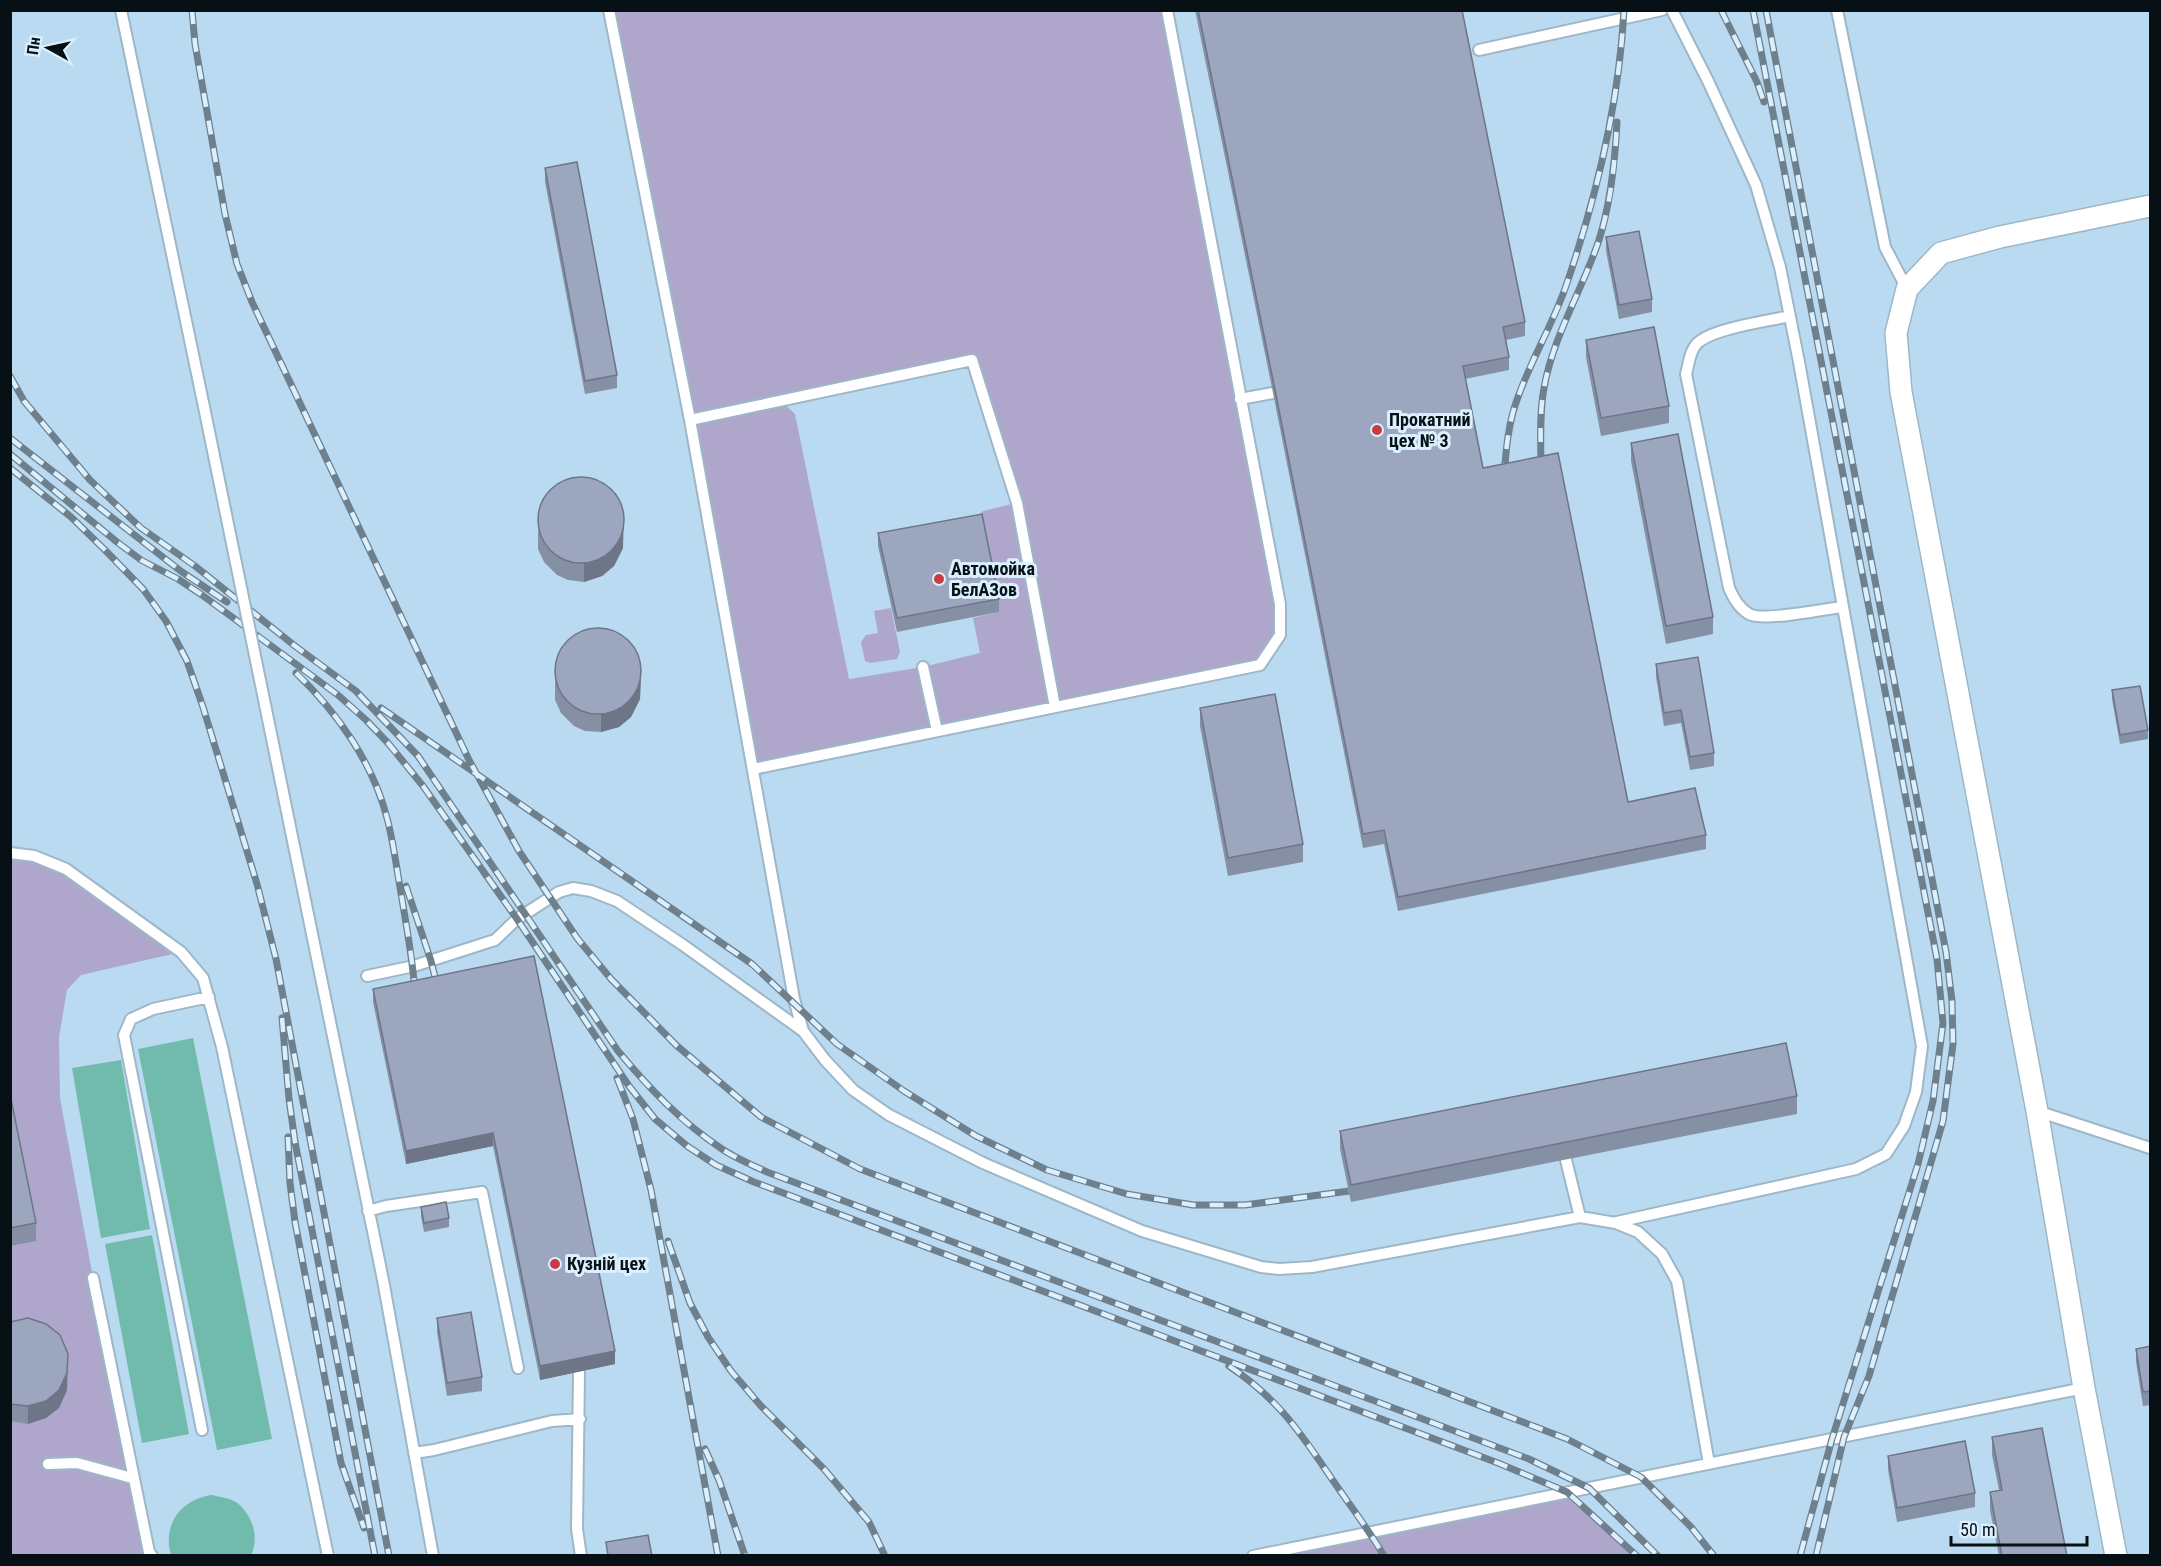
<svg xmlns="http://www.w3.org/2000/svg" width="2161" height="1566" font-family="'Roboto Condensed',sans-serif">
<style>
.built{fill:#badaf1}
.green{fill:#afa6cc;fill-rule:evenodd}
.water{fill:#71bbad}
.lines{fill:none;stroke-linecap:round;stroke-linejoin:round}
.lane-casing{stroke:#9eb7c8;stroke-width:14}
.street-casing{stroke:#9eb7c8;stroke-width:24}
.lane{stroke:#fff;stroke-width:10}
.street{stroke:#fff;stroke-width:21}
.rail-casing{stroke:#6e808c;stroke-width:7}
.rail{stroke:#dbf0fe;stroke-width:4.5;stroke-dasharray:14;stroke-linecap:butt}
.lane-bridge-casing{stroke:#9eb7c8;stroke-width:14;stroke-linecap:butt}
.lane-bridge{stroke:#fff;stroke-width:10}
.wall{fill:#8690a4}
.shaded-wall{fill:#6d7586}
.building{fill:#9ca7bf;stroke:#6d7586;stroke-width:1.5}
.poi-dot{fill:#ca3a43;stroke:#dbf0fe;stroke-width:2}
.labels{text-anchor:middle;stroke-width:6;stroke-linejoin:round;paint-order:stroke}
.poi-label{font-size:18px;font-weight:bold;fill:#071015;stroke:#dbf0fe;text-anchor:start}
</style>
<rect width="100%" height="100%" fill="#cae4f5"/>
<path class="built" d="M11 11H2150V1555H11Z"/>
<path class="green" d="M609 11H1165L1280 604V635L1260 665 753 769ZM972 361 1016 503 983 511 979 515 999 612 973 618 980 653 923 667 849 679 795 414 781 401Z
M891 608 900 652 897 659 870 663 865 661 861 642 866 635 878 633 874 611Z
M11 853 66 869 181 952 81 975 67 990 59 1037 60 1098 93 1278 152 1555 11 1556Z
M1567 1492 1637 1555 1253 1556Z"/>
<path class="water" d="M193 1038 272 1439 217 1450 138 1049Z
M121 1060 150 1229 101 1238 72 1068Z
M152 1235 189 1434 142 1443 105 1244Z
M212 1495C220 1497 229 1498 236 1502 252 1514 260 1537 251 1555H171C162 1525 181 1499 212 1495Z"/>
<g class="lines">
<g class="lane-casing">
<path id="lane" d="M121 10 204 407
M609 10 690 420 794 999 803 1031 825 1060 853 1090 889 1115 983 1163 1142 1231 1261 1267 1279 1269 1312 1267 1580 1217 1616 1223 1638 1232 1662 1254 1677 1281 1709 1464
M1837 10 1885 247 1907 289
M1479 50 1662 10
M1790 316C1768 321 1717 328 1700 341 1690 348 1689 363 1686 374L1729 588C1734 599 1739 608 1749 614 1763 622 1824 609 1842 607
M1240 399 1273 393
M690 420 972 360 1017 503 1055 707
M923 667 937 731
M753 769 1260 665 1280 635V604L1167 10
M294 846 383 1280 433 1556
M10 853 34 856 66 869 181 952 203 978 222 1047 328 1556
M367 976 414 966 495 940 517 919 559 892 573 888 591 891 617 901 683 945 803 1031
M2037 1111 2150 1148
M1566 1160 1580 1217
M368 1211 386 1206 482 1192 518 1368
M1617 1222 1856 1169 1886 1154 1904 1126 1916 1092 1922 1046 1799 362 1780 267 1756 185 1708 81 1672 10
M93 1278 149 1552 152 1556
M579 1372 577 1529 581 1556
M202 1430 124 1035 131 1019 153 1009 209 997
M414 1453 434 1450 552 1421 580 1419
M48 1464 77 1463 132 1478
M1253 1556 2084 1388"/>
</g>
<g class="street-casing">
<path id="street" d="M2116 1556 2084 1388 2037 1111 1901 392 1896 333 1907 289 1941 253 2000 237 2150 206"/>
</g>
<use href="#lane" class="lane"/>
<use href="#street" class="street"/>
<g class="rail-casing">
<path id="rail" d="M192 10 195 44 225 214 237 264 252 302 469 760 519 851 577 938 611 979 676 1045 761 1117 860 1169 1567 1439 1641 1477 1691 1527 1714 1556
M1721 10 1757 82 1764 102
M1753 10 1937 959 1943 1023 1933 1101 1918 1164 1832 1439 1800 1556
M1766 10 1946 952 1952 1001 1953 1044 1943 1121 1869 1376 1844 1437 1816 1556
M10 376 24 401 90 480 141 528 195 566 295 646 356 691 418 756 618 1051C650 1089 680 1121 722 1149 735 1158 752 1165 767 1172L1529 1459 1589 1488 1658 1556
M10 438 182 572 227 602
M10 454 117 542 141 560 178 579 202 595 338 695 366 720 388 743 423 786 517 919 629 1086 655 1119 687 1146 716 1165 754 1182 1498 1463 1567 1492 1637 1556
M10 468 71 517 104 549 143 589 166 621 187 661 203 707 257 884 276 959 389 1556
M1541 470C1541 443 1539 415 1544 388 1553 337 1581 292 1598 243 1611 204 1615 162 1617 122
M1504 477C1506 450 1508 423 1518 397 1532 358 1554 322 1567 283 1597 195 1619 103 1624 10
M296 673C337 712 373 763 387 818 394 844 397 872 402 899 407 930 413 961 415 993
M381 708 752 964 837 1044 904 1091 976 1136 1047 1170 1127 1194 1193 1205H1245L1349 1191
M406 886 431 961 438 989
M282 1018 289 1099 295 1142 375 1556
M617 1078 633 1119 651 1190 718 1556
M288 1137 290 1183 295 1222 341 1463 364 1528
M668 1241 690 1303 708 1337 731 1371 761 1406 824 1469 869 1522 885 1556
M1229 1366C1280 1400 1301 1434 1334 1482 1351 1507 1369 1530 1384 1556
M705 1449 719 1480 745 1556"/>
</g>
<use href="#rail" class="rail"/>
<g class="lane-bridge-casing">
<path id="lane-bridge" d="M204 407 294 846"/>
</g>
<use href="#lane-bridge" class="lane-bridge"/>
</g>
<path class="wall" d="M1195 10H1462L1525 322V336L1506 340 1509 357V370L1465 379 1483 468 1628 802 1706 835V849L1398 911 1384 844 1363 848 1273 393Z
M545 168 617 375V388L585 394 545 182Z
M1606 237 1652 299V312L1619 319 1606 251Z
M1586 340 1669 406V423L1601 436 1586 357Z
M1631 443 1713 617V634L1666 644 1631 461Z
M538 531 623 548 614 566 602 576 584 582 568 580 557 575 544 562 538 549Z
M878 533 999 599V612L897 632 878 546Z
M1656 664 1714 753V766L1690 770 1681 723 1664 726 1656 677Z
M641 680 640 699 631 717 619 727 601 732 585 731 574 726 561 713 555 700V682Z
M2112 690 2148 730V739L2120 744 2112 699Z
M1200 708 1303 844V862L1228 876 1200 726Z
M534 956 615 1364 540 1380 493 1146 406 1164 373 1002V989Z
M10 1094 36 1223V1241L10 1246Z
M1797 1096V1114L1351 1202 1340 1149V1131Z
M421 1207 449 1218V1227L424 1232 421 1216Z
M437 1318 482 1377V1391L447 1396 437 1332Z
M10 1322 67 1390 59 1408 46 1418 28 1424 10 1421Z
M2151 1346V1405L2143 1406 2136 1362V1349Z
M1992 1437 2067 1556H1999L1990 1510V1492L1999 1490 1992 1455Z
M1888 1456 1975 1493V1507L1897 1522 1888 1470Z"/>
<path class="shaded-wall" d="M624 512 623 548 614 566 602 576 584 582V564Z
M641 663 640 699 631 717 619 727 601 732V715Z
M493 1133V1146L406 1164V1151Z
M615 1351V1364L540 1380V1366Z
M68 1354 67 1390 59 1408 46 1418 28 1424V1406Z"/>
<path class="building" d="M1198 10H1462L1525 322 1503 327 1509 357 1463 366 1483 468 1558 453 1628 802 1695 788 1706 835 1398 897 1384 830 1363 834 1273 380Z
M577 162 617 375 585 381 545 168Z
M1639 231 1652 299 1619 305 1606 237Z
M1654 327 1669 406 1601 418 1586 340Z
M1678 434 1713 617 1666 626 1631 443Z
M538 520a43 43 0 1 1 86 0a43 43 0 1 1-86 0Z
M982 514 999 599 897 618 878 533Z
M555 671a43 43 0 1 1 86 0a43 43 0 1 1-86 0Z
M1698 657 1714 753 1690 757 1681 710 1664 713 1656 664Z
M2140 686 2148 730 2120 735 2112 690Z
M1275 694 1303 844 1228 858 1200 708Z
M534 956 615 1351 540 1366 493 1133 406 1151 373 989Z
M1786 1043 1797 1096 1351 1185 1340 1131Z
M10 1094 36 1223 10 1228Z
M446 1202 449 1218 424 1223 421 1207Z
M471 1312 482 1377 447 1383 437 1318Z
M28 1318 46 1324 60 1335 68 1354 67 1373 59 1390 46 1401 28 1406 10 1404V1322Z
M2151 1346V1391L2143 1392 2136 1349Z
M2042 1428 2067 1556H2002L1990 1492 2002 1490 1992 1437Z
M1965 1441 1975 1493 1897 1508 1888 1456Z
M648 1535 652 1556H608L606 1542Z"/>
<g class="poi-dot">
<circle cx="1377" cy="430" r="6"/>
<circle cx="939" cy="579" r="6"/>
<circle cx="555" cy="1264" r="6"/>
</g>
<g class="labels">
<g class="poi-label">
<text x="1389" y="426">Прокатний<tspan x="1389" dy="21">цех № 3</tspan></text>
<text x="951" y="575">Автомойка<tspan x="951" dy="21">БелАЗов</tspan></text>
<text x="567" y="1270">Кузній цех</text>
</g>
</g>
<rect width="2161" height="1566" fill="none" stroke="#071015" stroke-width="24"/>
<g transform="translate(48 48) rotate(278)" stroke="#dbf0fe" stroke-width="4.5" paint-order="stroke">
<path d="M0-4.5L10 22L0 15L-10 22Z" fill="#071015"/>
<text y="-9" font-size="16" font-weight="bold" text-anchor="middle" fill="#071015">Пн</text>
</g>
<path d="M1951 1536v9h136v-9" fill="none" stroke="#071015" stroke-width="3"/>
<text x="1960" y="1536" font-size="18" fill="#071015" stroke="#dbf0fe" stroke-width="4.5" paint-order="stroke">50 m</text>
</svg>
